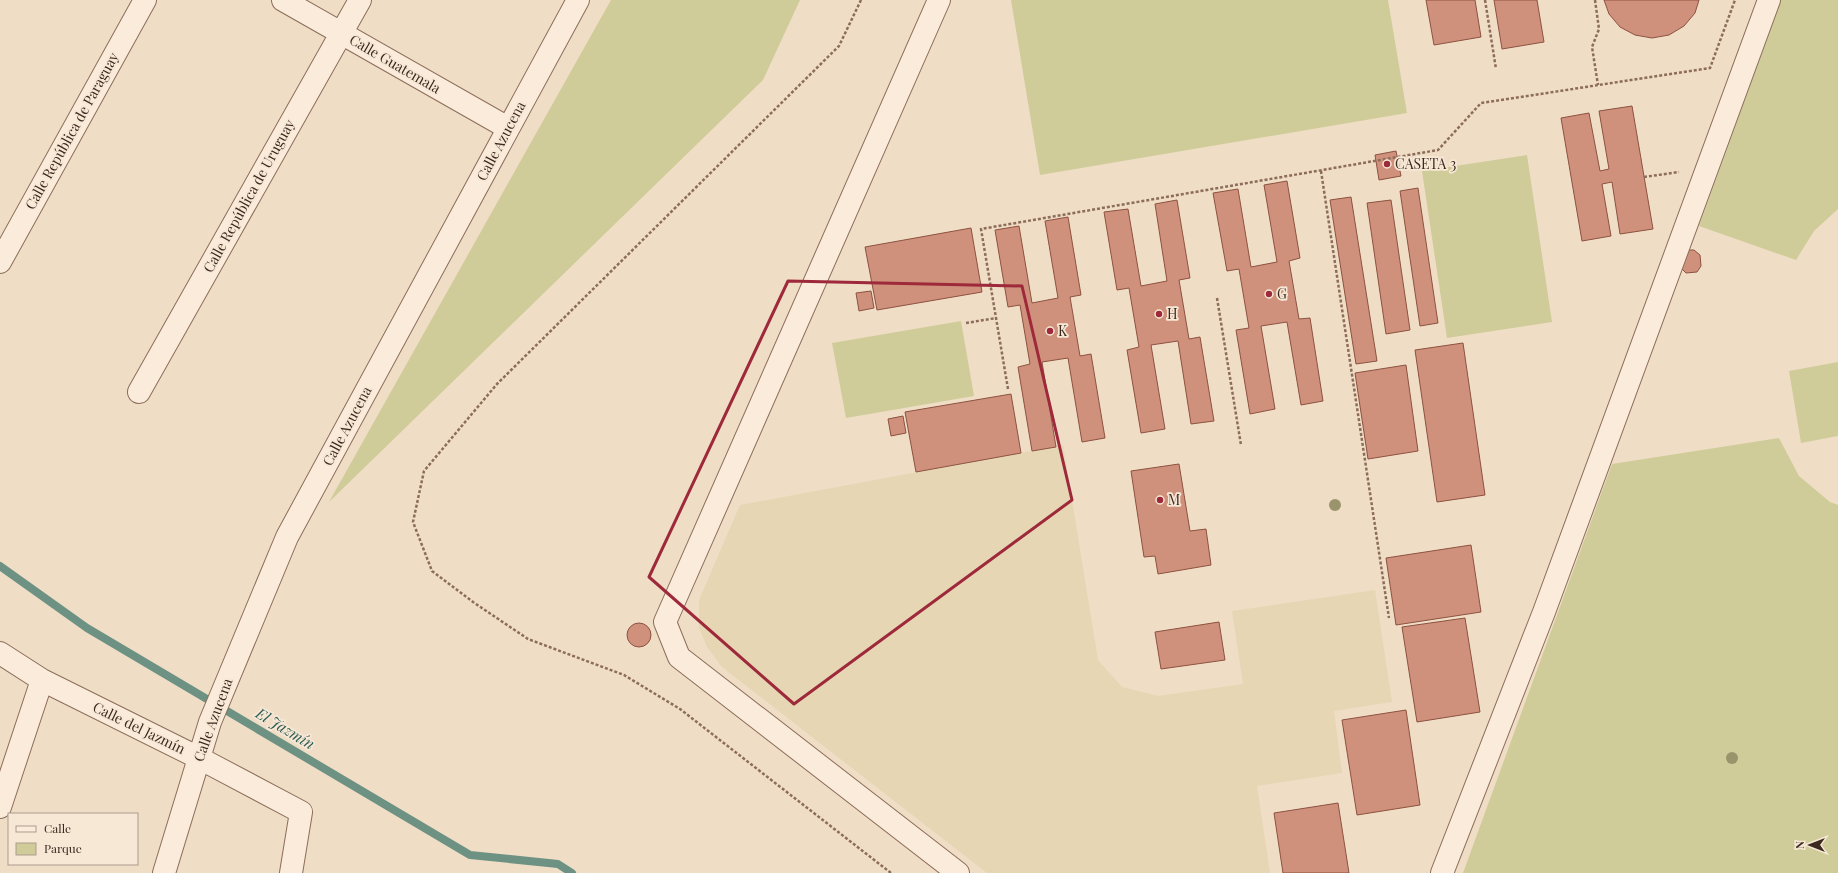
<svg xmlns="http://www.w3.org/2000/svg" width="1838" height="873" font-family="'Playfair Display',serif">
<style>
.farmland{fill:#e6d6b3}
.green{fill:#cfcc99}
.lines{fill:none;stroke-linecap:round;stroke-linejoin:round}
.stream{stroke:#6d9283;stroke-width:8}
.building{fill:#cf917b;stroke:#8c5240}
.minor-casing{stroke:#8c6d5b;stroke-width:24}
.path{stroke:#8c6d5b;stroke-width:2.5;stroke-dasharray:3 2;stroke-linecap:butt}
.minor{stroke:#faebda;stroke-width:22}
.tree{fill:#9a946d}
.marked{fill:none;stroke:#9d293b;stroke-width:3;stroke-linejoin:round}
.poi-dot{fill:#9d293b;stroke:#f7e8d6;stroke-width:1.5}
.labels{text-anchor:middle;stroke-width:3.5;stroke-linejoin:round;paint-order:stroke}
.street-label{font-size:14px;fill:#3c281f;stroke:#f7e8d6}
.poi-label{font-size:14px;fill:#3c281f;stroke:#f7e8d6;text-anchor:start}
.water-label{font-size:15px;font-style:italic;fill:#2e5c52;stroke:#f7e8d6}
</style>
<rect width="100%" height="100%" fill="#f0ddc6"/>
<path class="farmland" d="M1063 445 1098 660 1122 687 1158 696 1243 684 1232 611 1375 590 1392 702 1334 711 1342 773 1257 786 1270 873H987L722 667 707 647 699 628V600L740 505Z"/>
<path class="green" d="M611 0H800L763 80 329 502Z
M1011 0H1388L1407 113 1040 175Z
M1781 0H1838V209L1814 231 1796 260 1699 226Z
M1527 155 1552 322 1447 338 1422 171Z
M961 321 974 396 846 418 832 343Z
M1838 362V436L1801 443 1789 371Z
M1779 438 1799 476 1830 502 1838 505V873H1463L1612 464Z"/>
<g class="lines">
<path class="stream" d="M0 566 87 628 470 855 558 864 572 873"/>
</g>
<path class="building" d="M1426 0H1475L1481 37 1434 45Z
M1494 0H1537L1544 42 1502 49Z
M1604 0H1699L1695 13 1684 26 1669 35 1652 38 1635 35 1620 27 1609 14Z
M1632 106 1653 229 1620 234 1612 182 1602 184 1611 236 1582 241 1561 118 1589 113 1600 171 1609 169 1599 111Z
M1396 151 1401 176 1379 180 1375 155Z
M1287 181 1300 258 1289 261 1299 319 1310 318 1323 401 1301 405 1287 322 1261 326 1275 409 1250 414 1236 330 1249 328 1239 269 1227 271 1213 193 1238 189 1251 267 1277 262 1264 185Z
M1418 188 1438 323 1420 326 1400 191Z
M1351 197 1377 361 1356 364 1330 200Z
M1177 200 1190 278 1179 280 1189 339 1200 337 1214 421 1191 424 1178 341 1151 345 1165 429 1141 433 1127 350 1139 347 1129 288 1117 290 1104 212 1128 209 1141 286 1167 281 1155 204Z
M1391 200 1410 330 1386 334 1367 203Z
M1068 217 1081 295 1070 297 1080 356 1091 354 1105 438 1082 442 1068 358 1042 362 1056 447 1032 451 1018 367 1030 364 1020 305 1008 307 995 230 1019 226 1032 303 1058 298 1045 221Z
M971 228 982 292 877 310 865 247Z
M1686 250H1694L1700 255 1701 266 1697 272 1686 273 1680 267Z
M871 291 874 308 859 311 856 293Z
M1463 343 1485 495 1437 502 1415 350Z
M1406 365 1418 451 1368 459 1355 373Z
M1011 394 1021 453 916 472 905 412Z
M903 416 906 433 891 436 888 419Z
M1179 464 1190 531 1206 529 1211 565 1158 574 1155 556 1144 557 1131 471Z
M1471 545 1481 612 1396 625 1386 558Z
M1465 618 1480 712 1417 722 1402 627Z
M1219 622 1225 660 1161 669 1155 632Z
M627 635a12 12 0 1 1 24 0a12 12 0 1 1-24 0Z
M1406 710 1420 805 1357 815 1342 720Z
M1338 803 1349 873H1283L1274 813Z"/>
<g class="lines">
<g class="minor-casing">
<path id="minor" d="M283 0 508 128
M939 0 665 622 679 657 958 873
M0 262 145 0
M139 392 360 0
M0 653 42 680 199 758 301 812 291 873
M0 807 42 680
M164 873 210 722 287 537 578 0
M1442 873 1544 612 1769 0"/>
</g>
<path class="path" d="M861 0 839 46 497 384 424 471 413 522 432 571 473 602 528 639 624 675 680 709 891 873
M1485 0 1496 69
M1595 0 1599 29 1592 47 1598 85
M1321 171 1389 618
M1644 177 1679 172
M1217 298 1241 445
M966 323 996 318
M1008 389 981 229 1438 150 1481 103 1710 68 1735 0"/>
<use href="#minor" class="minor"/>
</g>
<g class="tree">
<circle cx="1335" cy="505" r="6"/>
<circle cx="1732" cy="758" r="6"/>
</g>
<path class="marked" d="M788 281 1022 286 1072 500 794 704 649 577Z"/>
<g class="poi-dot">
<circle cx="1387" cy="164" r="4"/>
<circle cx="1269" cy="294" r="4"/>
<circle cx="1159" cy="314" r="4"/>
<circle cx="1050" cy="331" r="4"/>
<circle cx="1160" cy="500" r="4"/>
</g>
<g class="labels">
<g class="street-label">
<text transform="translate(395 64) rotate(30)" y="5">Calle Guatemala</text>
<text transform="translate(72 131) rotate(-61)" y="5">Calle República de Paraguay</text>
<text transform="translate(501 141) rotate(-62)" y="5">Calle Azucena</text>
<text transform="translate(249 196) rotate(-61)" y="5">Calle República de Uruguay</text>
<text transform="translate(347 426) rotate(-62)" y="5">Calle Azucena</text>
<text transform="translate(213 720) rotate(-70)" y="5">Calle Azucena</text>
<text transform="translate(139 728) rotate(26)" y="5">Calle del Jazmín</text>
</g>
<g class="poi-label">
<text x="1395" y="169">CASETA 3</text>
<text x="1277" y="299">G</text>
<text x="1167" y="319">H</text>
<text x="1058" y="336">K</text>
<text x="1168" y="505">M</text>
</g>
<g class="water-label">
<text transform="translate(285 729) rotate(31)" y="5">El Jazmín</text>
</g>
</g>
<rect x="8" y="813" width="130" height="52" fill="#f7e8d6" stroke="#ac9b8d"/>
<rect x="16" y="826" width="20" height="6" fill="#faebda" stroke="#ac9b8d"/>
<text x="44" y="833" font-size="12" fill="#3c281f">Calle</text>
<rect x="16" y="843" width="20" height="12" fill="#cfcc99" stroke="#ac9b8d"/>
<text x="44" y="853" font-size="12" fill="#3c281f">Parque</text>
<g transform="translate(1810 845) rotate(270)" stroke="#f7e8d6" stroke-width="3" paint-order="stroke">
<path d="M0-3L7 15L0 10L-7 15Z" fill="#3c281f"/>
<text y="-6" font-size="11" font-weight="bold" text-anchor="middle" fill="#3c281f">N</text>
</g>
</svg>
